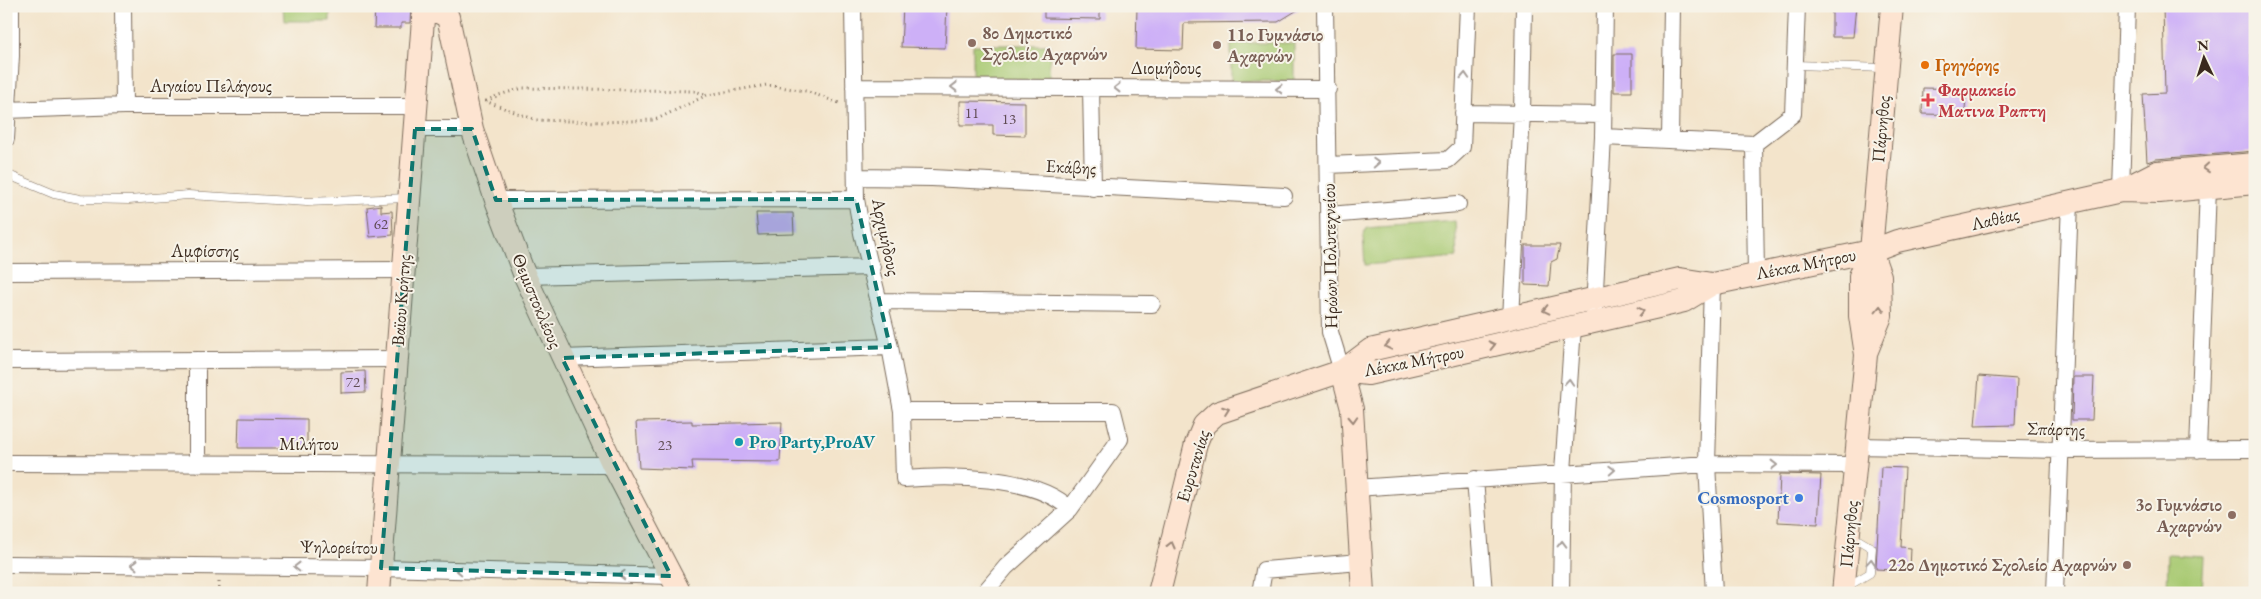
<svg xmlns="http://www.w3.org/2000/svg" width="2261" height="599" font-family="'EB Garamond',serif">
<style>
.garden{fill:#a7c971;stroke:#717a48}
.building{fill:#cdb0f7}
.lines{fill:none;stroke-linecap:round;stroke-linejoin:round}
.lane-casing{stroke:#7b6b5b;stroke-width:9}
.street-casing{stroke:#7b6b5b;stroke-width:18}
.secondary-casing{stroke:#7b6b5b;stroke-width:24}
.path{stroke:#7b6b5b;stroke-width:3;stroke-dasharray:1 4;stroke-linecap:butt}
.lane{stroke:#fff;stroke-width:8}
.street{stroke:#fff;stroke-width:16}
.secondary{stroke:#fde4d1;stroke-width:22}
.oneway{stroke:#a79f9a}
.oneway2{stroke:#9c8778}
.marked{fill:#0f766e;fill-opacity:0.2;stroke:#0f766e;stroke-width:4;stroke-dasharray:10 6;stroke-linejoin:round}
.education-dot{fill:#8d6e63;stroke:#f7f3e8;stroke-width:2}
.food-dot{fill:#e8710a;stroke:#f7f3e8;stroke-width:2}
.health-dot{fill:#e0444e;stroke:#f7f3e8;stroke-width:2}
.culture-dot{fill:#0f9aa8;stroke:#f7f3e8;stroke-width:2}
.shop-dot{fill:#3f7fe0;stroke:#f7f3e8;stroke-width:2}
.labels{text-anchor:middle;stroke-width:4;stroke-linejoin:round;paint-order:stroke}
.number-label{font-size:15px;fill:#604c54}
.education-label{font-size:18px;font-weight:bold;fill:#785e54;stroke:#f7f3e8;text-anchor:start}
.food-label{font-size:18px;font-weight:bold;fill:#c56008;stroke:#f7f3e8;text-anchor:start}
.street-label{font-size:18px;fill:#3b2a1e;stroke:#f7f3e8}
.health-label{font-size:18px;font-weight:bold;fill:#be3a42;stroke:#f7f3e8;text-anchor:start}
.culture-label{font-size:18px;font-weight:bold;fill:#0d838f;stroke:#f7f3e8;text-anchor:start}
.shop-label{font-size:18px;font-weight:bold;fill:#366cbe;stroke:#f7f3e8;text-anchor:end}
</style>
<rect width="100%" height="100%" fill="#f7f3e8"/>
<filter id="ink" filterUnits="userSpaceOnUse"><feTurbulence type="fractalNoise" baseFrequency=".02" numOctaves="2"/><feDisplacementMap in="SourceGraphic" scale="10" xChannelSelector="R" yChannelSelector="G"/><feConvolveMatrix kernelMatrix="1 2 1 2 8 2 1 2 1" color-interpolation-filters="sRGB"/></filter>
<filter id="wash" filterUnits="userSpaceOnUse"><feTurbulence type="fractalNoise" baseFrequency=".0096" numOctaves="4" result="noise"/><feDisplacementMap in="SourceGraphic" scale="20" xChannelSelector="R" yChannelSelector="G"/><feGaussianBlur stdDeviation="1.12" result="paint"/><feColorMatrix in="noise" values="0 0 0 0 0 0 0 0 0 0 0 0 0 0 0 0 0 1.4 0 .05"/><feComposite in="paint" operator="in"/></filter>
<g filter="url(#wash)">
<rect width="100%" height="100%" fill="#f3e4cb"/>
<path class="garden" d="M283 6H330V21H284Z
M1231 43H1294V81H1231Z
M973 45H1050L1049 81 973 80Z
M1455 221 1457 257 1365 265 1363 237 1366 228Z
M2168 554 2204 556 2202 593H2167Z"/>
<g id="blocks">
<path class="building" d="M375 6H411L410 23H401V28H374Z
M903 6H947L945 48 901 47Z
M1044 6H1100V19L1044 18Z
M1137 6H1304L1278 22 1184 23 1183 50 1136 49Z
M1832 6H1856L1853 37H1832Z
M2163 6H2255V49H2251L2252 87H2255V151L2156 159 2147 162 2143 94 2165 93Z
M1614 54H1632V92H1614Z
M1923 88 1966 89 1965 115 1922 114Z
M960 101 1025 102V136L993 135V125H960Z
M381 205V212L392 211 393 235 370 237 367 207Z
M756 213H793L794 234 758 235Z
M1525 245H1560L1557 259 1551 262 1549 286 1525 285Z
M365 371 366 392 341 393V372Z
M1979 376 2017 379 2015 425 1975 426Z
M2073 377H2094L2092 420H2072Z
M239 418 307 419V448H238Z
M692 421V424L782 422 780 462 692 461 693 470 639 468 636 422Z
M1881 467 1905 468 1901 547 1911 548 1910 571 1876 569Z
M1780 474 1821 475 1818 524 1778 522Z"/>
</g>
</g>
<g filter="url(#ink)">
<use href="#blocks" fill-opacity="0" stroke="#7b6b5b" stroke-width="1"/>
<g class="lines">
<g class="lane-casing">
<path id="lane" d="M1796 65 1884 68
M6 174 54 194 80 199 129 200 188 195 307 202 407 198
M1848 586 1870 573 1872 548 1850 535"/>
</g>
<g class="street-casing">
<path id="street" d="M123 6 124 106
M853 6 856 199 862 233 890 347 902 411 904 479C950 475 1034 475 1070 509
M1325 6 1330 332 1342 371
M854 87 1328 89
M1091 88 1093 188
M6 110 124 106H416
M1463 113 1603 115
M415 129H472
M1603 137 1754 144
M6 139 11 56V6
M1670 139 1672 6
M1754 144 1793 114 1797 6
M1754 144 1756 274
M1328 165 1448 160 1462 147 1468 6
M856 177 932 178 1284 196
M2121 191 2127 6
M496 200 856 199
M1329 215 1458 204
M6 272 404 270
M525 276 872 267
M1712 284 1707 464 1714 593
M879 301 1152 304
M1594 309 1603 137 1605 6
M1511 318 1522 113 1524 6
M562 358 890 347
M197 360V464
M6 361 397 359
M902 411H1113L1120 439 1070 509 1006 567 984 593
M1857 446 2059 450 2255 449
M2198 450 2208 188
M6 463 613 465
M1475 479 1484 593
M1356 488 1707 464 1855 465
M6 564 381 568 671 576
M1260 593 1264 570 1360 562
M1561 593 1563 472 1573 327
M2055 593 2070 202"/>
</g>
<g class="secondary-casing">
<path id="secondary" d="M424 11 438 12 448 17 472 129 496 200 525 276 613 465 680 593
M2122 190 2157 172 2255 164
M1866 353 1881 316 1880 276 1871 251
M1342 371 1368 374 1684 301 1712 284 1871 251 1897 241 2121 191 2159 192 2255 183
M1342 371 1352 409 1363 593
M379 593 424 6
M1159 593 1196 444 1204 425 1217 413 1342 371 1370 350 1680 279 1712 284
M1843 593 1866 355 1860 316V276L1871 251 1892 6"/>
</g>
<path class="path" d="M485 101 536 120 602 122 655 120 707 95 767 85 806 91 839 103
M486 101 499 95 523 88 695 91 707 95
M219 582V593"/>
<use href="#lane" class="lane"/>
<use href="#street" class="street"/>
<use href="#secondary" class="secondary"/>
</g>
<defs><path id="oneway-chevron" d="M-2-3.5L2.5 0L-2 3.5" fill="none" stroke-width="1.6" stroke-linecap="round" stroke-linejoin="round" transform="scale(1.25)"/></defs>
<g class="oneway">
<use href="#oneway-chevron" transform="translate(1465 76) rotate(-87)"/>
<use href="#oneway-chevron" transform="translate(954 87) rotate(-180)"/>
<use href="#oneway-chevron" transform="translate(1117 88) rotate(-180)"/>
<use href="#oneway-chevron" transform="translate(1279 89) rotate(-180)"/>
<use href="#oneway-chevron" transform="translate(1376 163) rotate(-3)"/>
<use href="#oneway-chevron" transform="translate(1569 382) rotate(-86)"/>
<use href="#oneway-chevron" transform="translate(1774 465)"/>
<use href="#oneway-chevron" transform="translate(1612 470) rotate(-3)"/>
<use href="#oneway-chevron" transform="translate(1562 544) rotate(-89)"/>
<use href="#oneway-chevron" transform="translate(1871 562) rotate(-86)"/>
<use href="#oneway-chevron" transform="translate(134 565) rotate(-180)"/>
<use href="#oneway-chevron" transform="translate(297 567) rotate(-179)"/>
<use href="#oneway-chevron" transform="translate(459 570) rotate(-178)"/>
<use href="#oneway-chevron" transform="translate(622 575) rotate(-178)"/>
</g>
<g class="oneway2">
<use href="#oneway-chevron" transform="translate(2206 168) rotate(175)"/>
<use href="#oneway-chevron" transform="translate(1880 309) rotate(-89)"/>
<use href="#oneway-chevron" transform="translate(1546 310) rotate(167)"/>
<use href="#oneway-chevron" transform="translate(1641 311) rotate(-13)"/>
<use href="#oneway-chevron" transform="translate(1492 345) rotate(-13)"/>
<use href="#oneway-chevron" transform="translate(1388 346) rotate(167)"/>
<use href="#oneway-chevron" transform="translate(1226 410) rotate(-20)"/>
<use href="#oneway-chevron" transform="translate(1353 419) rotate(87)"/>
<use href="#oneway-chevron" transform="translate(1171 545) rotate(-76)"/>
</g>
</g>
<path class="marked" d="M415 129H472L496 200 856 199 890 347 562 358 671 576 381 568Z"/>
<g class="education-dot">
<circle cx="972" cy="43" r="5"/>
<circle cx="1217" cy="45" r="5"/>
<circle cx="2232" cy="515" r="5"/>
<circle cx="2127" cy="565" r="5"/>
</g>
<circle class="food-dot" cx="1925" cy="65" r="5"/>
<path class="health-dot" d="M1925.5 92.5h5v5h5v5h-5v5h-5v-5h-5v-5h5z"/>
<circle class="culture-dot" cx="739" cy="442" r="5"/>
<circle class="shop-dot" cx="1799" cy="498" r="5"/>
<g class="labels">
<g class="number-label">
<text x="972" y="118">11</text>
<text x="1009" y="124">13</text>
<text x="381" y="229">62</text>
<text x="353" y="387">72</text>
<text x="665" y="450">23</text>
</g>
<g class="education-label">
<text x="982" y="39">8ο Δημοτικό<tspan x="982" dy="21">Σχολείο Αχαρνών</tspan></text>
<text x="1227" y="41">11ο Γυμνάσιο<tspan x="1227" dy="21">Αχαρνών</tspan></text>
<text x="2222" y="511" text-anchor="end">3ο Γυμνάσιο<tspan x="2222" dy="21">Αχαρνών</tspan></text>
<text x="2117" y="571" text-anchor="end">22ο Δημοτικό Σχολείο Αχαρνών</text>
</g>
<g class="food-label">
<text x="1935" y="71">Γρηγόρης</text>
</g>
<g class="street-label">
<text x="1166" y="74">Διομήδους</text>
<text x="211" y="92">Αιγαίου Πελάγους</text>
<text transform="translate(1881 129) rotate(-85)" y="6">Πάρνηθος</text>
<text transform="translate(1071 167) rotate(3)" y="6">Εκάβης</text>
<text transform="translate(1995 219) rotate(-13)" y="6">Λαθέας</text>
<text transform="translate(886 237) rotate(78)" y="6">Αρχιμήδους</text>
<text x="205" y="257">Αμφίσσης</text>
<text transform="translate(1330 256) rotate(-91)" y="6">Ηρώων Πολυτεχνείου</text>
<text transform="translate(1806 264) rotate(-11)" y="6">Λέκκα Μήτρου</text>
<text transform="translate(401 300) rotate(-86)" y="6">Βαϊου Κρήτης</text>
<text transform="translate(537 301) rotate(67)" y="6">Θεμιστοκλέους</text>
<text transform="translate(1414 361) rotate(-11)" y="6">Λέκκα Μήτρου</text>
<text transform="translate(2056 429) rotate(1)" y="6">Σπάρτης</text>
<text x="309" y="450">Μιλήτου</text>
<text transform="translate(1193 466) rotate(-73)" y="6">Ευρυτανίας</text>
<text transform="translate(1849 534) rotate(-85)" y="6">Πάρνηθος</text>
<text transform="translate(339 547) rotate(1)" y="6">Ψηλορείτου</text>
</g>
<g class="health-label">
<text x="1938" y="96">Φαρμακείο<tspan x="1938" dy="21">Ματινα Ραπτη</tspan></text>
</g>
<g class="culture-label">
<text x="749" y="448">Pro Party,ProAV</text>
</g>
<g class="shop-label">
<text x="1789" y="504">Cosmosport</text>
</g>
</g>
<rect width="2261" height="599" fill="none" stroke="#f7f3e8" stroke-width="25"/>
<g transform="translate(2204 58) rotate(356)" stroke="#f7f3e8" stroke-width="4" paint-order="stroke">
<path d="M0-4L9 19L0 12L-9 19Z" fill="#3b2a1e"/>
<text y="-8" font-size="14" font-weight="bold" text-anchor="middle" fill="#3b2a1e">N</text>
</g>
</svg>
